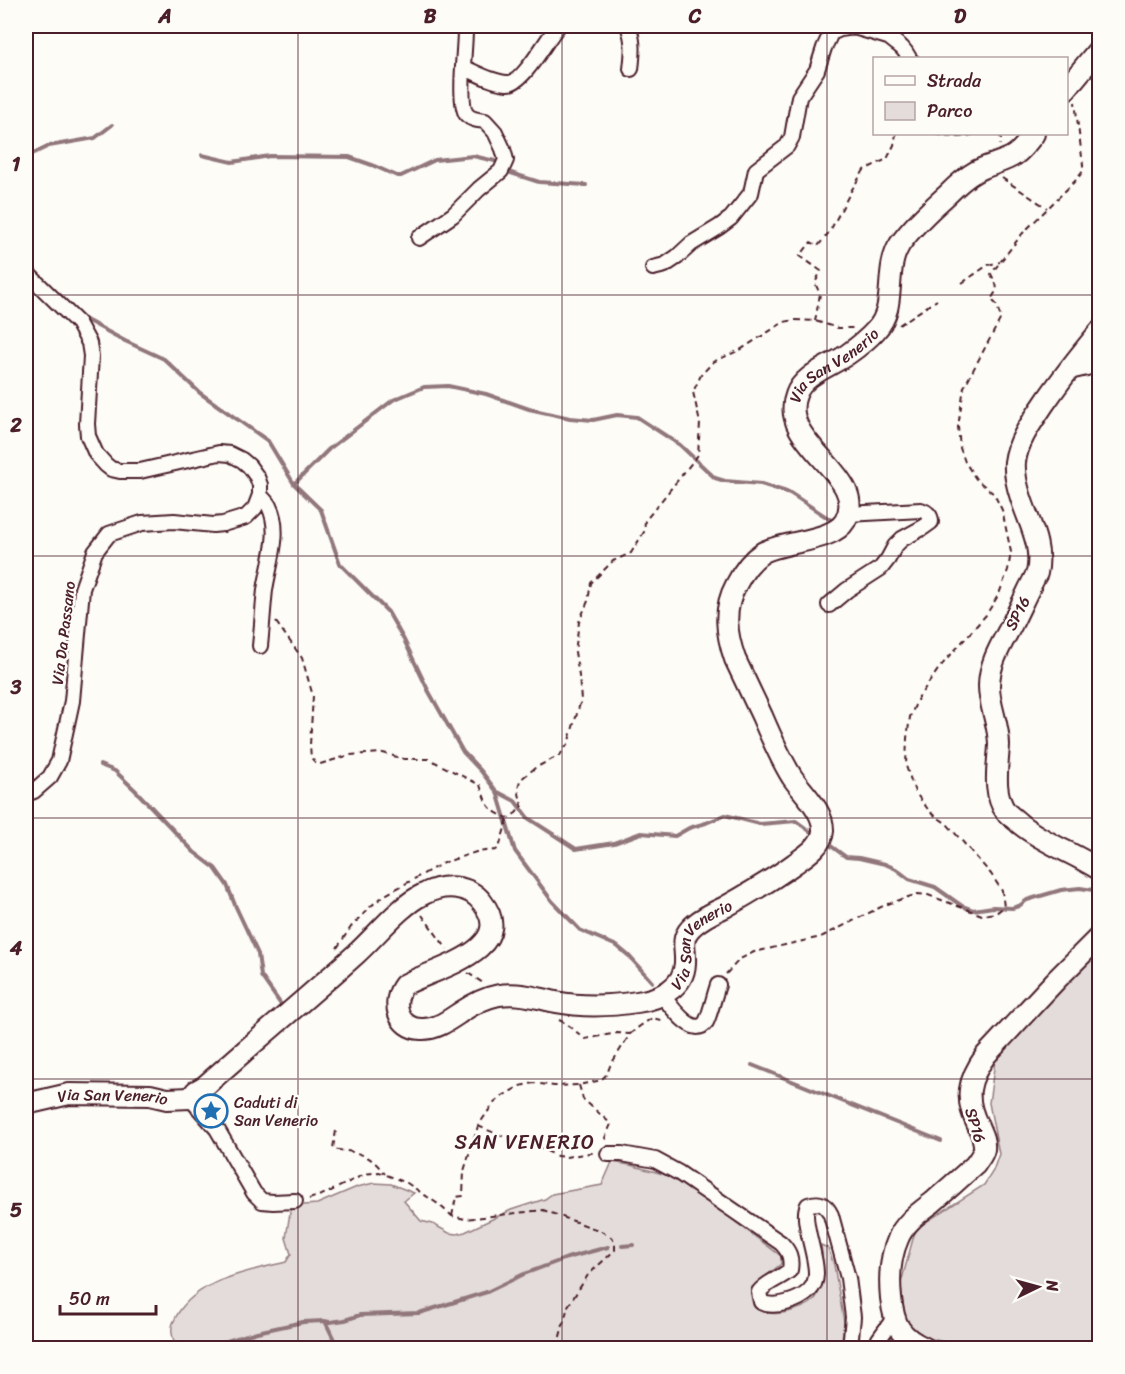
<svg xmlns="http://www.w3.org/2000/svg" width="1125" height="1374" font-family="Sriracha,sans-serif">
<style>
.green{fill:#e3dcda;stroke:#967e82;stroke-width:1.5}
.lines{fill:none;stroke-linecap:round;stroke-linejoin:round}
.stream{stroke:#91777b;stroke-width:4}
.street-casing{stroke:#4a1f2b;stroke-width:18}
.secondary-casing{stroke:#4a1f2b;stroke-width:24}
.path{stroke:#4a1f2b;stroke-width:2;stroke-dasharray:6 4.5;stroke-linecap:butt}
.street{stroke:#fdfcf7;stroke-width:14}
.secondary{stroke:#fdfcf7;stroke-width:20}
.grid{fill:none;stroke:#4a1f2b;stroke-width:1.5;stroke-opacity:0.55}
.labels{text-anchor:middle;stroke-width:5;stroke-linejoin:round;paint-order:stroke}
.street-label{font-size:16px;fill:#4a1f2b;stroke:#fdfcf7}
.poi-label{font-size:16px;fill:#4a1f2b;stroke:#fdfcf7;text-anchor:start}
.quarter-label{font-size:20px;letter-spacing:1.5px;fill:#4a1f2b;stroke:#fdfcf7}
.neatline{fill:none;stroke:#4a1f2b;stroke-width:2}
.grid-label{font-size:20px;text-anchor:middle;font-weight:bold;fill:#4a1f2b}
</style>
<rect width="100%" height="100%" fill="#fdfcf7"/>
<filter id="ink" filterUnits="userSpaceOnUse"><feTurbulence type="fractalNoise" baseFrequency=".0167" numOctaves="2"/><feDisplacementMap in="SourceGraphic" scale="12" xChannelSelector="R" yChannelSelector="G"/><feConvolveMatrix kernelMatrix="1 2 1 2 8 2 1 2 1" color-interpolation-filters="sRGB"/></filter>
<g filter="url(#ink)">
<path class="green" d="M1099 947V1348H970L911 1334 903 1318 901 1283 914 1235 918 1227 984 1185 993 1171 999 1154 989 1103 996 1054Z
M612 1162 630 1165 667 1175 701 1196 781 1256V1264L755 1285 752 1293C756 1300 759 1309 766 1312 778 1317 811 1308 817 1296 825 1279 823 1263 821 1245L828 1248 834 1265 844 1322 841 1348H179C173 1343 170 1331 173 1323 191 1280 246 1272 286 1262L291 1254 286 1238 291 1206 317 1204 357 1187 374 1183 391 1184 414 1193 404 1201 421 1221 433 1224 449 1233 457 1234 465 1232 511 1210 545 1199 552 1194 602 1185Z"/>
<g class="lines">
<path class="stream" d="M911 51 919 58
M202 155 232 162 270 156 349 157 372 165 397 176H401L435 160 473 156 495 161
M26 157 49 146 95 138 112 125
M511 173 539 182 586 185
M77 315 125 341 164 359 200 393 268 441 294 484 321 510 340 564 388 612 404 640 428 690 463 752 481 771 497 792 515 851 552 901 580 930 617 946 629 956 652 982
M294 484 329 449 393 400 424 387 448 386 486 394 529 409 570 418 593 420 617 415 637 417 680 445 715 478 725 481 761 484 790 493 831 520
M26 499 28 500
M100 765 115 771 135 790 194 852 215 868 227 885 235 905 258 954 261 976 282 1006
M498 792 515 801 528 818 576 849 614 843 641 833 675 836 689 828 706 823 725 815 760 824 796 821 815 835
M831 846 846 857 859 858 885 864 896 869 909 879 935 887 962 906 973 910 993 907 1012 908 1019 906 1027 900 1061 890 1080 888 1093 890 1100 889
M752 1065 941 1141
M622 1246 633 1245
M325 1321 338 1348
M173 1348 182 1346 194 1348
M212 1348 227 1341 257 1332 303 1322 324 1321 330 1322 345 1320 360 1315 419 1313 487 1292 524 1274 567 1258 608 1247"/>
<g class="street-casing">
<path id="street" d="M628 26C634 40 633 53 631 69
M884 32C894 45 901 42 909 58
M463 67C476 73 492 82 507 83 523 85 547 38 558 26
M419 238 453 215 479 189 501 171 506 160 503 149 495 132 485 121C478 120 472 120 467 115 457 103 466 44 465 26
M653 268 665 265 677 257 691 244 719 227 731 218 751 193 756 170 787 146 792 137 799 97 817 70 824 48 831 33 840 29 854 27 888 37
M26 272 78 323 89 343 91 356 87 424 88 436 96 454 106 465 111 469 120 471H140L219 453 230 454 242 460 249 466 257 477 260 485V495L255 508 246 517 223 524 213 525 174 521 142 523 109 534 95 552 82 589 72 701 59 761 50 777 34 791 26 794
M1065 373 1087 368 1100 356
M829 605 847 590 881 568 888 559 895 546 902 539 924 527 931 522C931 515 927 512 921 510L848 514
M260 646C262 627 263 608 265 590 269 563 282 532 269 506 267 502 263 499 260 495
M662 995C669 1003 693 1040 706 1022 710 1015 715 993 718 985
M190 1098 217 1129 254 1193 262 1201 273 1202 295 1201
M608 1154H622L655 1160 679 1173 781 1243C789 1251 792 1258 790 1270 780 1279 766 1282 759 1292L761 1302C774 1309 799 1301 809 1291 814 1286 816 1280 816 1274 817 1255 800 1218 808 1205 820 1201 826 1204 831 1215L848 1278 853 1317 850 1348
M875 1348 879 1339 894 1318"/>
</g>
<g class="secondary-casing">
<g id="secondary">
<path d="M1066 89 1100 48"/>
<path d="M1100 331C1080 355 1061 379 1044 404 1032 422 1018 440 1015 462 1014 474 1017 486 1021 498 1029 523 1043 546 1037 573 1028 590 1020 608 1011 626 1001 645 989 664 989 686 989 706 999 724 999 745 998 766 992 793 1006 812 1010 816 1016 820 1020 824 1045 844 1074 853 1100 870"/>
<path id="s1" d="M26 1104 69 1094 150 1095 167 1099 190 1098 196 1091 205 1086C255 1041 306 999 356 954 376 936 400 905 424 894 443 884 468 884 482 902 520 950 433 969 404 985 391 1002 397 1028 421 1029 436 1030 449 1020 461 1012 488 994 507 990 538 998 544 999 550 1001 556 1002 582 1007 611 1006 637 1002 659 999 684 988 685 963 686 947 679 938 694 925 703 917 714 912 725 907 748 894 772 880 794 864 805 856 822 846 823 831 824 811 803 793 792 777 780 758 771 737 762 716 753 697 744 678 735 659 726 633 723 609 736 585 742 573 750 561 762 553 782 541 833 542 845 521 871 476 777 444 796 395 803 374 832 366 848 354 858 347 868 339 876 330 898 307 883 270 900 244 913 226 930 210 947 195 955 187 964 178 975 172 988 164 1004 163 1016 154 1023 149 1029 140 1034 134"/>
<path d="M925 1348C900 1337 894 1325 891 1298 889 1278 890 1257 898 1239 904 1223 920 1212 933 1202 947 1190 961 1177 975 1165 978 1160 983 1155 984 1149 985 1140 981 1133 978 1126 964 1098 968 1080 986 1055L1057 979 1100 936"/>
</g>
</g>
<path class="path" d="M936 134C947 137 963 139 974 134
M1000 134 1001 139 1000 145
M1002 178 1047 208
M962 283 988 265 1000 262
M815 321 820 294 815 283 821 271 800 256 811 242 818 246 830 231 851 191 864 170 887 159 894 145 896 134
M899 325 937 300
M276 622 302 658 313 696 310 745 311 758 316 763 320 764 350 755 383 753 404 759H429L480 785C487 805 487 810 508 818L516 813 522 806 518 789 520 780 535 768 560 755 568 744 581 700 579 676 575 652 579 622 588 601 591 583 613 561 631 553 644 532 645 521 698 455 700 423 693 392 701 375 713 362 740 350 784 322 795 320 815 321 838 328H854
M422 915 447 949
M337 948 351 927 371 906 385 895 443 863 476 852 496 850 499 848 508 818
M468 973 483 983
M726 974 740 959 754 952 821 937 885 905 908 897 918 894 928 895 982 915 996 913 1004 907 1002 891 991 874 947 824 930 812 915 792 906 766 907 738 910 717 918 698 940 667 986 615 999 594 1008 570 1011 552 1002 510 994 494 976 479 965 462 960 448 958 427 964 387 1001 318 996 304 991 299C1000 287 997 286 991 274L1022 234 1078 178 1083 171V165L1075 102
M559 1020 567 1024 585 1039 617 1033 630 1034
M579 1085 583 1099 611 1124 605 1138 608 1142
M478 1126 509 1139H522L557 1156 566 1157 589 1153H596
M336 1131 333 1148C338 1151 341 1150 347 1151 366 1154 373 1159 385 1174
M309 1199 327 1193 365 1174 379 1172 407 1183 438 1204 452 1216 465 1219 543 1210 601 1231 610 1236 615 1242V1250L588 1275 568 1306 557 1348
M452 1216 456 1197 463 1196 464 1171 478 1126 493 1104 504 1095 520 1086 534 1083 554 1086 579 1085 601 1080 607 1074 610 1066 630 1034 640 1026 652 1018 665 1021"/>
<use href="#street" class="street"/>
<use href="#secondary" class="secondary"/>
</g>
</g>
<path class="grid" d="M298 26V1348M562 26V1348M827 26V1348M26 295H1100M26 556H1100M26 818H1100M26 1079H1100"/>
<defs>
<g id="sight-ring" transform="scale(1.725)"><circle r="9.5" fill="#fdfcf7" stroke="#1f6fb2" stroke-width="1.5"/><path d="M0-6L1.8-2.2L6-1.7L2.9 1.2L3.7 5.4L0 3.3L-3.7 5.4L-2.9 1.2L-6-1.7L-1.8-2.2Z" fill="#1f6fb2"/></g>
</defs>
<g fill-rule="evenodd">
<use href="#sight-ring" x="211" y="1111"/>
</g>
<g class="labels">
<g class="street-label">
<text dy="6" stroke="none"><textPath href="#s1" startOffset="1828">Via San Venerio</textPath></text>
<text transform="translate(1017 613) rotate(-63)" y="6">SP16</text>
<text transform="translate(63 633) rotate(-83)" y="6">Via Da Passano</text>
<text dy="6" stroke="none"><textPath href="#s1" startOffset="1056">Via San Venerio</textPath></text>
<text dy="6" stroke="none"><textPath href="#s1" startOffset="88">Via San Venerio</textPath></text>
<text transform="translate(976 1125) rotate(73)" y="6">SP16</text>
</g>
<g class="poi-label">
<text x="234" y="1108">Caduti di<tspan x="234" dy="18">San Venerio</tspan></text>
</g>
<g class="quarter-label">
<text x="525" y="1149">SAN VENERIO</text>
</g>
</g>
<rect width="1125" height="1374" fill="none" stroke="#fdfcf7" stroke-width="66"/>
<rect x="873" y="57" width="195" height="78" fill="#fdfcf7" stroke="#b5a4a5" stroke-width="1.5"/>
<rect x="885" y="76" width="30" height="9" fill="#fdfcf7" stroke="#b5a4a5" stroke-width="1.5"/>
<text x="927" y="87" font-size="18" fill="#4a1f2b">Strada</text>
<rect x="885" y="102" width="30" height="18" fill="#e3dcda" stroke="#b5a4a5" stroke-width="1.5"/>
<text x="927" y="117" font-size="18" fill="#4a1f2b">Parco</text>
<g transform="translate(1038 1287) rotate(85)" stroke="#fdfcf7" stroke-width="4.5" paint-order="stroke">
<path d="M0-4.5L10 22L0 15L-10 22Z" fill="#4a1f2b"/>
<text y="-9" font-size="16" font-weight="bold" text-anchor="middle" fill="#4a1f2b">N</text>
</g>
<path d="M60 1305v9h96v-9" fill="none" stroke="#4a1f2b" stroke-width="3"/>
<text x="69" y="1305" font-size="18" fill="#4a1f2b" stroke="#fdfcf7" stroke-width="4.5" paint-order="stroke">50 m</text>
<rect x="33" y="33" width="1059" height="1308" class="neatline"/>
<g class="grid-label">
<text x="165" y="23">A</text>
<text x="430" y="23">B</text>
<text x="695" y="23">C</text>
<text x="960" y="23">D</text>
<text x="16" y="171">1</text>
<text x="16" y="432">2</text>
<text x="16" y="694">3</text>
<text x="16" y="955">4</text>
<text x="16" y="1217">5</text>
</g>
</svg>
